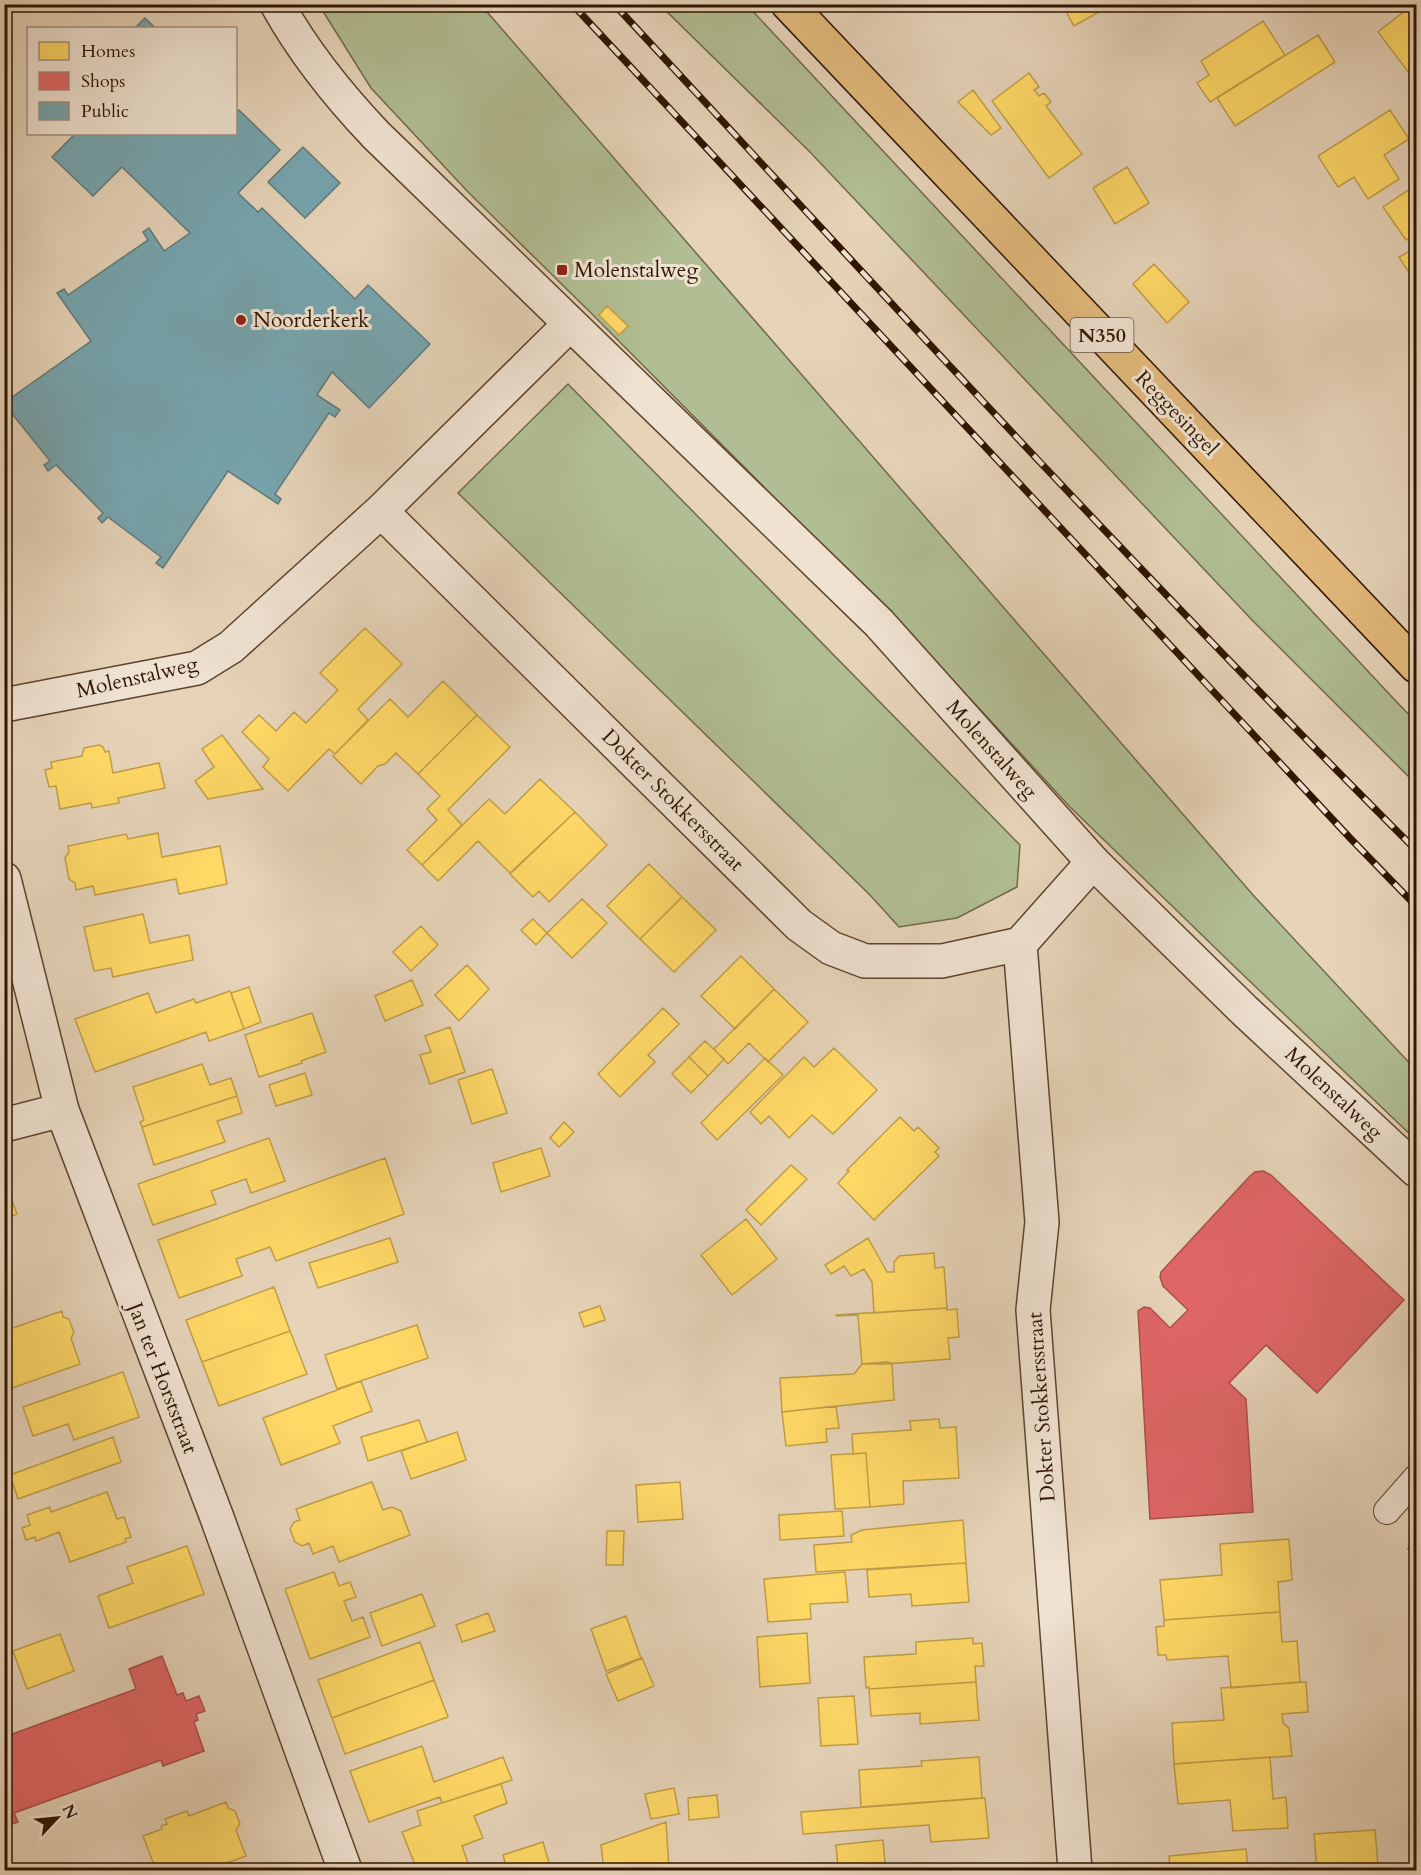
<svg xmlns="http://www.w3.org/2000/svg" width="1421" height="1875" font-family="Cardo,serif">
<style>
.green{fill:#b1bd92;stroke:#706949;stroke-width:1.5}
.homes{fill:#ffd966;stroke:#c19e47;stroke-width:1.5}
.shops{fill:#e06666;stroke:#ab4e47;stroke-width:1.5}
.public{fill:#76a5af;stroke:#617a7a;stroke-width:1.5}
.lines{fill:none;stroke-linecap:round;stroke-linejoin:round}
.service-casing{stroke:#5d442e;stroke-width:28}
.minor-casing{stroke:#5d442e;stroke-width:36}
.tertiary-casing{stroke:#5d442e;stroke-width:36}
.primary-casing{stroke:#2f1500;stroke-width:36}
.service{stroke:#efe2d1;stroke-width:26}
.minor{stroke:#efe2d1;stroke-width:33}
.tertiary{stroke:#efe2d1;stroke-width:33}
.primary{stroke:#e3ba7c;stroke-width:33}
.rail-casing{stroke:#2f1500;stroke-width:7}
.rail{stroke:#efe2d1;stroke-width:4.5;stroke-dasharray:14;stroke-linecap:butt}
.poi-dot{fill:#8f2418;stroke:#efe2d1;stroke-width:2}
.labels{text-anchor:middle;stroke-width:6;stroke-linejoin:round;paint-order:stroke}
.shield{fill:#efe2d1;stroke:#69523f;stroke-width:1.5}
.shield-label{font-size:20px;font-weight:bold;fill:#2f1500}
.poi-label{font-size:21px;fill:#2f1500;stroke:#efe2d1;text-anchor:start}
.street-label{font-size:21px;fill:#2f1500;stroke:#efe2d1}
</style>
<rect width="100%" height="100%" fill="#e6d3b8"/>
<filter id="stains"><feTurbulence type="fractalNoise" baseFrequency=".00333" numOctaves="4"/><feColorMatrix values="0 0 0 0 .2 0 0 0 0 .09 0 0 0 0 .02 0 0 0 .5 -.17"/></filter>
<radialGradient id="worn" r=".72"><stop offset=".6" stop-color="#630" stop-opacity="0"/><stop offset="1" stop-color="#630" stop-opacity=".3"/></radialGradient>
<path class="green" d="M319 5H481L1253 895 1416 1070V1140L1237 969 1070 807 915 639 590 312 469 193 371 88Z
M660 5H747L1392 697 1416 722V784L1252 620 809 151Z
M568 384 1020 845 1017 887 957 918 899 927 870 895 458 493Z"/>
<path class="homes" d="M1062 4H1113L1074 26Z
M1414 4H1416V82L1378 32Z
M1263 21 1285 55 1210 102 1197 83 1209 75 1201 61Z
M1318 35 1335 62 1235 126 1217 98Z
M1029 73 1039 87 1034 90 1039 96 1044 93 1051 102 1046 106 1082 154 1049 178 992 101Z
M973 90 1001 128 991 135 958 102Z
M1390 110 1409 139 1384 155 1399 179 1368 199 1354 177 1338 187 1318 156Z
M1127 167 1149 203 1115 224 1093 188Z
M1416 185V233L1406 240 1383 207Z
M1412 250 1416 257V277L1413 279 1399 257Z
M1154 264 1189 302 1167 323 1133 284Z
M607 306 628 326 619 335 599 315Z
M365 628 402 664 358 709 368 720 335 754 329 749 288 791 263 767 269 759 242 732 259 715 276 731 294 712 306 723 338 690 320 673Z
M443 681 477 715 418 774 396 753 385 764 378 766 361 784 333 756 390 699 408 717Z
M477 715 510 747 448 810 462 825 422 865 407 850 437 820 427 809 440 796 418 774Z
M222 735 263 789 208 799 195 781 214 767 202 749Z
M99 745 103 747 105 752 109 751 113 773 159 763 165 788 118 798 119 803 92 808 91 803 60 809 56 786 49 787 45 770 52 768 51 762 82 756 84 748Z
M540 779 575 812 510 873 478 841 438 881 422 865 489 799 505 814Z
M575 812 607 845 549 902 539 891 533 897 510 874Z
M158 833 162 857 220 846 227 884 179 894 176 879 95 895 93 886 76 890 75 883 69 879 65 858 69 852 68 846 126 834 128 839Z
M649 864 682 897 640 939 607 906Z
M682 897 716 930 674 972 640 939Z
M582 899 607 923 572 958 547 933Z
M143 914 150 943 189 935 193 960 113 977 111 968 94 971 84 927Z
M533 919 547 933 536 945 521 930Z
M421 926 438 945 411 971 393 952Z
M741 956 774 989 735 1029 701 996Z
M467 965 489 989 459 1021 435 995Z
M412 980 423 1005 385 1021 375 996Z
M249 987 261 1022 244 1029 231 993Z
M774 989 808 1022 768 1062 749 1043 728 1064 714 1049Z
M230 991 244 1029 209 1041 206 1032 95 1072 75 1019 148 993 156 1013 194 999 196 1003Z
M663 1008 679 1024 648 1055 655 1062 620 1097 598 1074Z
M312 1013 326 1052 301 1061 302 1063 259 1077 245 1035Z
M450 1027 465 1072 430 1084 420 1055 431 1052 425 1036Z
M705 1041 724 1059 708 1076 689 1057Z
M834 1048 877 1090 833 1134 812 1115 789 1138 769 1116 761 1124 750 1112 804 1057 814 1067Z
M689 1057 708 1076 691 1093 672 1074Z
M765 1058 783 1075 717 1140 701 1123Z
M202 1064 210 1085 231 1078 237 1096 142 1127 140 1122 144 1120 133 1087Z
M492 1069 507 1113 472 1124 458 1080Z
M305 1073 312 1095 276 1106 269 1085Z
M237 1096 242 1113 217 1121 225 1142 154 1165 142 1127Z
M900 1117 914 1131 918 1127 939 1148 935 1152 939 1156 874 1220 838 1183 849 1171 847 1170Z
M564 1122 574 1132 559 1147 550 1138Z
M269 1138 285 1181 251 1193 246 1179 211 1191 216 1204 153 1225 138 1184Z
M541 1148 550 1176 501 1192 493 1163Z
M385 1158 404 1214 276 1261 270 1247 236 1259 242 1276 179 1298 158 1240Z
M791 1165 807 1179 761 1225 746 1210Z
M4 1180 17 1214 4 1219Z
M746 1219 777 1259 732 1295 701 1255Z
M390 1238 398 1262 318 1288 309 1263Z
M868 1238 887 1272H894V1262L899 1256 934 1253 935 1268 944 1267 947 1308 874 1313 872 1282 864 1269 851 1276 844 1266 831 1274 825 1265Z
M274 1287 290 1331 202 1362 186 1320Z
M600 1306 605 1320 584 1327 579 1313Z
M947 1308V1310L957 1309 959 1337 948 1338 950 1359 886 1364H862L858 1315 837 1316 836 1315Z
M62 1311 63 1317 69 1319 74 1333 71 1338 80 1364 4 1391V1364L10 1362 4 1346V1331Z
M417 1325 428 1358 337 1389 325 1355Z
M290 1331 307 1374 219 1406 202 1362Z
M887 1362 892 1363 894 1400 782 1412 780 1378 854 1374 862 1364Z
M123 1372 139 1417 74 1440 68 1424 33 1436 23 1407Z
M361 1381 372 1411 333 1426 340 1443 281 1465 263 1418Z
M836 1406 839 1428 826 1429 827 1442 786 1446 782 1412Z
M939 1419 940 1428 956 1427 959 1478 903 1481 904 1504 870 1507 866 1453 853 1454 852 1434 911 1430 910 1421Z
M419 1420 427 1442 368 1461 361 1437Z
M457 1432 466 1460 411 1479 401 1451Z
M113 1437 121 1462 18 1499 10 1475Z
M866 1453 870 1507 835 1509 831 1455Z
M372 1482 383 1510 392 1507 401 1511 410 1535 339 1562 333 1546 313 1554 309 1543 302 1546 295 1542 290 1529 294 1522 300 1520 296 1509Z
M680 1482 683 1519 638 1522 636 1485Z
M107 1492 117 1519 124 1517 131 1537 125 1539 126 1542 70 1562 59 1532 36 1541 35 1537 26 1540 22 1528 30 1525 27 1515 50 1507 51 1512Z
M842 1511 844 1536 780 1540 779 1515Z
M4 1520 13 1544 4 1547Z
M963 1520 966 1563 816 1572 814 1545 852 1542 851 1535 862 1530Z
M607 1531H624L623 1565H606Z
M1289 1539 1292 1580 1278 1582 1280 1612 1164 1620 1160 1580 1222 1575 1220 1544Z
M187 1546 204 1594 109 1628 98 1596 133 1583 127 1567Z
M966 1563 969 1602 912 1606 911 1594 869 1597 867 1570Z
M334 1572 339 1586 350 1582 356 1597 344 1601 352 1621 363 1617 370 1637 310 1659 285 1589Z
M845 1572 848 1602 810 1604 811 1619 768 1622 764 1579Z
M422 1594 435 1626 382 1646 370 1613Z
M1280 1612 1282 1642 1297 1641 1300 1682 1231 1688 1228 1656 1167 1660 1166 1655H1158L1156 1627 1164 1626V1620Z
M488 1613 495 1631 462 1642 456 1625Z
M626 1616 641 1658 606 1671 591 1629Z
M807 1633 810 1683 760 1687 757 1637Z
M60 1634 74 1671 27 1689 13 1651Z
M973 1638V1644L982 1643 984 1666H975L976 1682 869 1689V1687L866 1688 864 1657 916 1654V1642Z
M420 1642 434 1680 332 1718 318 1680Z
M642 1658 654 1686 618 1701 606 1674Z
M434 1680 448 1717 345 1754 332 1718Z
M976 1682 979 1720 920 1724V1713L871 1716 869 1689Z
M1306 1682 1308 1712 1282 1714 1283 1723 1289 1728 1292 1756 1174 1764 1172 1723 1224 1720 1221 1688Z
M854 1696 858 1744 821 1746 818 1698Z
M422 1746 434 1782 503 1757 512 1780 442 1803 440 1797 369 1822 350 1771Z
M979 1757 982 1798 861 1807 859 1770 922 1766 921 1761Z
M1270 1757 1273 1799 1286 1797 1288 1828 1233 1831 1230 1800 1178 1804 1174 1764Z
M501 1784 507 1803 474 1816 483 1838 462 1846 470 1869 417 1870 402 1832 421 1825 417 1811Z
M674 1788 679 1814 651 1819 645 1794Z
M717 1795 719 1817 689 1820 688 1798Z
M985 1798 989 1838 931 1842 929 1825 803 1834 801 1812Z
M226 1802 228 1808 235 1811 240 1824 236 1830 246 1856 207 1870H156L143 1836 162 1829 161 1826 167 1824 165 1819 187 1811 189 1816Z
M666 1822 669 1870H604L601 1845Z
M1375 1830 1378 1866 1317 1870 1314 1834Z
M883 1840 885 1863 838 1868 836 1845Z
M543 1842 549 1863 526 1870H507L503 1855Z
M1246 1849 1248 1870H1170L1169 1856Z
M936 1864 937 1870H859Z"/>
<path class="shops" d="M1263 1171 1271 1175 1404 1300 1317 1393 1266 1345 1229 1383 1246 1399 1253 1512 1150 1519 1138 1311 1144 1307 1150 1308 1170 1328 1188 1310 1163 1286 1160 1277 1161 1272 1250 1176 1255 1172Z
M1416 1540V1556L1408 1549Z
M162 1656 177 1695 183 1693 186 1701 199 1696 205 1711 196 1714 198 1720 194 1722 204 1751 163 1766 161 1760 14 1813 18 1822 4 1827V1737L136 1689 129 1669Z"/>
<path class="public" d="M145 18 155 28H135Z
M239 110 280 150 238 193 258 212 262 208 355 299 368 285 430 344 369 408 332 372 317 395 340 410 335 417 329 413 275 494 281 499 278 504 228 471 163 568 156 563 161 557 108 517 102 523 98 518 103 513 56 465 48 471 44 465 50 461 9 410 4 413V403L91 341 57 293 64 289 68 295 148 240 143 232 149 228 164 251 190 233 122 167 93 196 52 157 75 134H236V113Z
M303 147 340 183 305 218 268 182Z"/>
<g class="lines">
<g class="service-casing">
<path id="service" d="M1387 1511 1416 1478"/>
</g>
<g class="minor-casing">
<path id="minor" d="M381 511 799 925 831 948 865 961H942L1020 944 1093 862
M4 705 197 668 231 647 381 511 570 324
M4 879 62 1110 216 1515 345 1870
M1020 944 1042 1222 1033 1310 1075 1870
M4 1125 62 1110"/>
</g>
<g class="tertiary-casing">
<path id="tertiary" d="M277 4C304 53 338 95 376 135L879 623 1093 862 1245 1011 1416 1170"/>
</g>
<g class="primary-casing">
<path id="primary" d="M788 4 1416 666"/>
</g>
<use href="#service" class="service"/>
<use href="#minor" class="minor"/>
<use href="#tertiary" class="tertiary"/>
<use href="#primary" class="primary"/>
<g class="rail-casing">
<path id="rail" d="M572 4 1350 838 1416 906
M614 4C878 289 1141 576 1416 850"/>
</g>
<use href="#rail" class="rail"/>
</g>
<g class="poi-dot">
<rect x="556" y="264" width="12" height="12" rx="3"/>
<circle cx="241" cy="320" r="6"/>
</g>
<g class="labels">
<rect class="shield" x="1070.5" y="318" width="63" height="34" rx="4.5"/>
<g class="shield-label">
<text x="1102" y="342">N350</text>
</g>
<g class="poi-label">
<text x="574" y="277">Molenstalweg</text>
<text x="253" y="327">Noorderkerk</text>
</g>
<g class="street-label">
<text transform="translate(1177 413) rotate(46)" y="7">Reggesingel</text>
<text transform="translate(137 677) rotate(-13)" y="7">Molenstalweg</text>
<text transform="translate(992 749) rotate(48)" y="7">Molenstalweg</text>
<text transform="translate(673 800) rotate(45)" y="7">Dokter Stokkersstraat</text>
<text transform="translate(1334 1093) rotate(43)" y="7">Molenstalweg</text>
<text transform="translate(163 1378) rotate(69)" y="7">Jan ter Horststraat</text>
<text transform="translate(1041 1407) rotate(-94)" y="7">Dokter Stokkersstraat</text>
</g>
</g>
<rect width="1421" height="1875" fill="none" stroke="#e6d3b8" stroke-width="24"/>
<rect x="6" y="6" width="1409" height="1863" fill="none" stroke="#2f1500" stroke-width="3"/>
<rect x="12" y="12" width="1397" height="1851" fill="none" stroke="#2f1500" stroke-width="1.5"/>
<rect x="27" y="27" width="210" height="108" fill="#efe2d1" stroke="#a2907d" stroke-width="1.5"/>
<rect x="39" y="42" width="30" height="18" fill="#ffd966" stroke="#a2907d" stroke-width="1.5"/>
<text x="81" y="57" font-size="18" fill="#2f1500">Homes</text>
<rect x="39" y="72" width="30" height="18" fill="#e06666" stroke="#a2907d" stroke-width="1.5"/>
<text x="81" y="87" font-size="18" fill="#2f1500">Shops</text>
<rect x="39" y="102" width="30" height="18" fill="#76a5af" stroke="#a2907d" stroke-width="1.5"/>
<text x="81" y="117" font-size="18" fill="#2f1500">Public</text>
<g transform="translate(57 1818) rotate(64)" stroke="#efe2d1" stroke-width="4.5" paint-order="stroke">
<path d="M0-4.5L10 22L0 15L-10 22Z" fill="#2f1500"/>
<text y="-9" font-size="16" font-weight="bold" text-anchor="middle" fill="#2f1500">N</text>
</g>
<rect width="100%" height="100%" filter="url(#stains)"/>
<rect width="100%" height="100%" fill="url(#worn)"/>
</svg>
